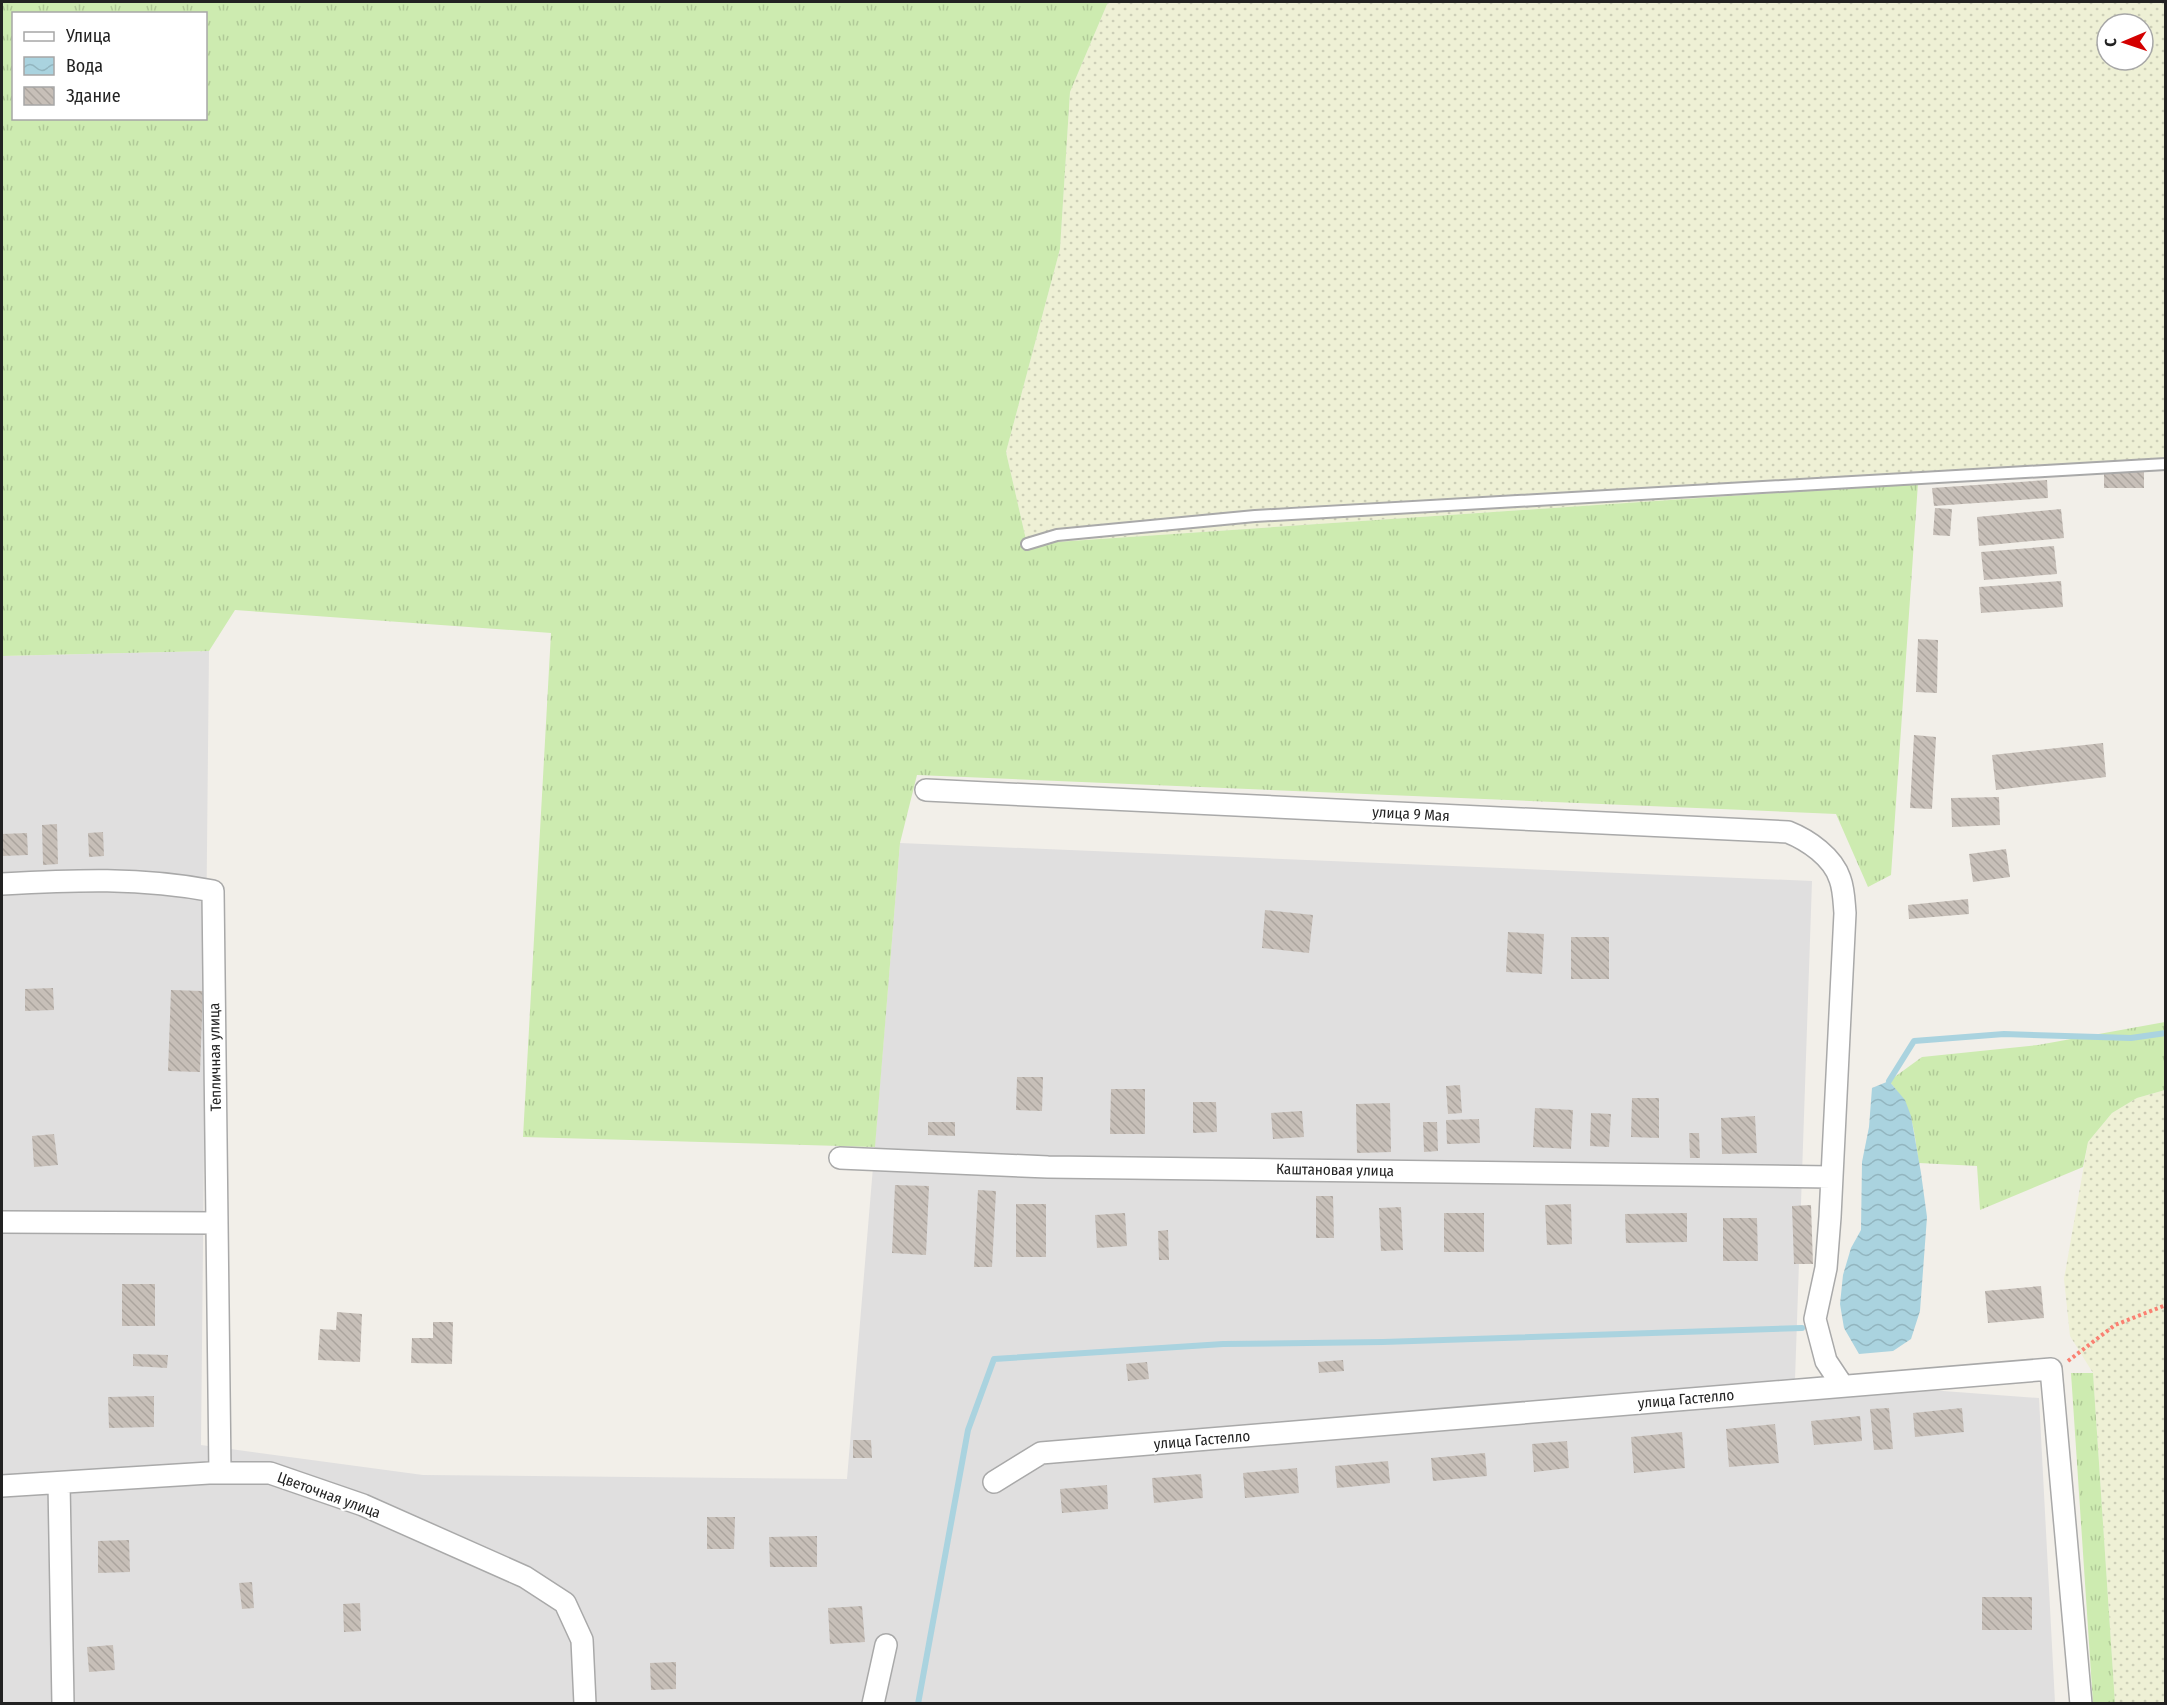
<svg xmlns="http://www.w3.org/2000/svg" width="2167" height="1705" font-family="'Fira Sans Condensed',sans-serif">
<style>
.residential{fill:#e0dfdf}
.farmland{fill:url(#farmland-dots);fill-rule:evenodd}
.grass{fill:url(#grass-tufts);fill-rule:evenodd}
.water{fill:url(#water-waves)}
.lines{fill:none;stroke-linecap:round;stroke-linejoin:round}
.stream{stroke:#aad3df;stroke-width:6}
.building{fill:url(#building-back-hatch)}
.service-casing{stroke:#a9a9a9;stroke-width:14}
.minor-casing{stroke:#a9a9a9;stroke-width:24}
.path{stroke:#fa8072;stroke-width:4;stroke-dasharray:3 3;stroke-linecap:butt}
.service{stroke:#fff;stroke-width:10}
.minor{stroke:#fff;stroke-width:21}
.labels{text-anchor:middle;stroke-width:4.5;stroke-linejoin:round;paint-order:stroke}
.street-label{font-size:15px;fill:#222;stroke:#fff}
</style>
<defs>
<pattern id="farmland-dots" width="8" height="8" patternUnits="userSpaceOnUse" patternTransform="scale(1.5)"><rect width="8" height="8" fill="#eef0d5"/><path d="M2 2h.1M6 6h.1" fill="none" stroke="#ccceb7" stroke-width="1.8" stroke-linecap="round"/></pattern>
<pattern id="grass-tufts" width="24" height="20" patternUnits="userSpaceOnUse" patternTransform="scale(1.5)"><rect width="24" height="20" fill="#cdebb0"/><path d="M3 7l-1-3M5 7V3M7 7l1-3M15 17l-1-3M17 17v-4M19 17l1-3" fill="none" stroke="#b0c997"/></pattern>
<pattern id="water-waves" width="16" height="10" patternUnits="userSpaceOnUse" patternTransform="scale(1.5)"><rect width="16" height="10" fill="#aad3df"/><path d="M0 5q4-4 8 0t8 0" fill="none" stroke="#92b5bf"/></pattern>
<pattern id="building-back-hatch" width="6" height="6" patternUnits="userSpaceOnUse" patternTransform="scale(1.5)"><rect width="6" height="6" fill="#c7bfb8"/><path d="M-1 5l2 2M0 0l6 6M5-1l2 2" fill="none" stroke="#aba49e"/></pattern>
</defs>
<rect width="100%" height="100%" fill="#f2efe9"/>
<path class="residential" d="M209 651 201 1445 423 1475 847 1479 900 843 1812 881 1795 1380 2039 1398 2055 1703H2V656Z"/>
<path class="farmland" d="M1108 2H2165V466L1027 544 1006 452 1060 249 1070 92ZM2107 24H2143V60H2107Z
M2165 1090V1703H2115L2093 1373 2070 1336 2064 1279 2088 1142 2112 1113 2137 1098Z"/>
<path class="grass" d="M2 2H1108L1070 92 1060 249 1006 452 1027 544 1918 483 1891 875 1868 887 1836 814 917 775 900 843 875 1147 523 1137 551 633 235 610 209 651 2 656ZM14 14H206V118H14Z
M2165 1022V1090L2137 1098 2112 1113 2088 1142 2083 1167 1980 1210 1977 1166 1919 1163C1913 1126 1914 1110 1889 1081L1922 1057 2038 1045Z
M2071 1373H2093L2115 1703H2093Z"/>
<path class="water" d="M1889 1081 1905 1100 1911 1116 1921 1173 1927 1217 1920 1311 1911 1339 1893 1351 1859 1354 1844 1328 1840 1304 1843 1275 1851 1248 1861 1230 1862 1162 1869 1127 1872 1088Z"/>
<g class="lines">
<path class="stream" d="M1889 1081 1914 1041 2004 1034 2131 1038 2166 1033
M918 1704 968 1430 994 1359 1223 1344 1383 1342 1802 1328"/>
</g>
<path class="building" d="M2104 471 2144 472V488H2104Z
M2047 480 2048 498 1934 506 1932 488Z
M1935 508 1952 509 1950 536 1933 535Z
M2061 509 2064 538 1979 546 1977 517Z
M2054 546 2057 574 1984 580 1981 552Z
M2061 581 2063 607 1981 613 1979 587Z
M1918 639 1938 640 1937 693 1916 692Z
M1914 735 1936 737 1932 809 1910 808Z
M2103 743 2106 777 1996 790 1992 755Z
M1999 797 2000 825 1952 827 1951 798Z
M57 824 58 864 43 865 42 825Z
M103 832 104 856 89 857 88 833Z
M27 833 28 855 2 856V834Z
M2006 849 2010 877 1973 882 1969 854Z
M1968 899 1969 914 1909 919 1908 905Z
M1265 910 1313 915 1309 953 1262 948Z
M1508 932 1544 934 1542 974 1506 972Z
M1571 937H1609V979H1571Z
M53 988 54 1010 25 1011V989Z
M171 990 203 991 200 1072 168 1071Z
M1017 1077H1043L1042 1111 1016 1110Z
M1460 1085 1462 1113 1448 1114 1446 1086Z
M1111 1089H1145V1134H1110Z
M1632 1098H1659V1138L1631 1137Z
M1193 1102H1216L1217 1132 1193 1133Z
M1390 1103 1391 1152 1357 1153 1356 1104Z
M1535 1108 1573 1110 1571 1149 1533 1147Z
M1302 1111 1304 1137 1273 1139 1271 1113Z
M1591 1113 1611 1114 1609 1147 1590 1146Z
M1755 1116 1757 1153 1722 1154 1721 1118Z
M1479 1119 1480 1143 1447 1144 1446 1120Z
M928 1122H955V1136L928 1135Z
M1423 1122H1437L1438 1151 1424 1152Z
M1689 1133H1699L1700 1158H1690Z
M54 1134 58 1165 34 1167 32 1136Z
M895 1185 929 1186 926 1255 892 1253Z
M978 1190 996 1191 992 1267H974Z
M1316 1196H1333L1334 1238H1316Z
M1016 1204H1046V1257H1016Z
M1571 1204 1572 1244 1547 1245 1545 1205Z
M1811 1205 1813 1264H1794L1792 1206Z
M1401 1207 1403 1250 1381 1251 1379 1208Z
M1125 1213 1127 1246 1097 1248 1095 1215Z
M1444 1213H1484V1252H1444Z
M1687 1213V1242L1626 1243 1625 1214Z
M1723 1218H1757L1758 1261H1723Z
M1168 1230 1169 1260H1159L1158 1231Z
M122 1284H155V1326H122Z
M2041 1286 2044 1318 1988 1323 1985 1291Z
M337 1312 362 1314 360 1362 318 1360 320 1329 336 1330Z
M433 1322H453L452 1364 411 1363 412 1338H433Z
M133 1354 168 1355 167 1368 133 1366Z
M1343 1360 1344 1371 1319 1373 1318 1362Z
M1147 1362 1149 1379 1128 1381 1126 1364Z
M154 1396V1427L109 1428 108 1397Z
M1889 1408 1893 1449 1874 1450 1870 1409Z
M1962 1408 1964 1432 1915 1437 1913 1413Z
M1860 1416 1862 1441 1814 1445 1811 1421Z
M1775 1424 1779 1463 1729 1467 1726 1429Z
M1682 1432 1685 1468 1634 1473 1631 1437Z
M853 1440H871L872 1458H853Z
M1567 1441 1569 1468 1534 1472 1532 1444Z
M1485 1453 1487 1476 1433 1481 1431 1458Z
M1388 1461 1390 1483 1337 1488 1335 1466Z
M1297 1468 1299 1493 1245 1498 1243 1473Z
M1201 1474 1203 1498 1154 1503 1152 1478Z
M1107 1485 1108 1509 1062 1513 1060 1489Z
M707 1517H735L734 1549H707Z
M817 1536V1567H770L769 1537Z
M129 1540 130 1572 98 1573V1541Z
M252 1582 254 1608 242 1609 239 1583Z
M1982 1597H2032V1630H1982Z
M360 1603 361 1631 344 1632 343 1604Z
M862 1606 865 1642 830 1644 828 1608Z
M113 1645 115 1670 89 1672 87 1647Z
M676 1662V1689L651 1690 650 1663Z"/>
<g class="lines">
<g class="service-casing">
<path id="service" d="M1027 544 1057 535 1255 516 2166 464"/>
</g>
<g class="minor-casing">
<path id="minor" d="M926 790 1788 832C1808 840 1833 857 1840 879 1844 890 1844 902 1845 913L1830 1217 1826 1268 1815 1319 1826 1361 1842 1385
M2 884C75 880 140 877 213 891L220 1473
M840 1158 1048 1167 1831 1177
M2 1222 217 1223
M994 1482 1041 1453 2051 1369 2081 1704
M59 1483 63 1704
M2 1486 209 1473H270L363 1505 525 1577 565 1603 582 1640 585 1704
M873 1704 886 1645"/>
</g>
<path class="path" d="M2068 1361 2115 1325 2166 1305"/>
<use href="#service" class="service"/>
<use href="#minor" class="minor"/>
</g>
<g class="labels">
<g class="street-label">
<text transform="translate(1411 814) rotate(3)" y="5">улица 9 Мая</text>
<text transform="translate(215 1057) rotate(-91)" y="5">Тепличная улица</text>
<text transform="translate(1335 1170) rotate(1)" y="5">Каштановая улица</text>
<text transform="translate(1686 1399) rotate(-5)" y="5">улица Гастелло</text>
<text transform="translate(1202 1440) rotate(-5)" y="5">улица Гастелло</text>
<text transform="translate(329 1495) rotate(20)" y="5">Цветочная улица</text>
</g>
</g>
<rect width="2167" height="1705" fill="none" stroke="#222222" stroke-width="6"/>
<rect x="12" y="12" width="195" height="108" fill="#ffffff" stroke="#a7a7a7" stroke-width="1.5"/>
<rect x="24" y="32" width="30" height="9" fill="#ffffff" stroke="#a7a7a7" stroke-width="1.5"/>
<text x="66" y="42" font-size="18" fill="#222222">Улица</text>
<rect x="24" y="57" width="30" height="18" fill="url(#water-waves)" stroke="#a7a7a7" stroke-width="1.5"/>
<text x="66" y="72" font-size="18" fill="#222222">Вода</text>
<rect x="24" y="87" width="30" height="18" fill="url(#building-back-hatch)" stroke="#a7a7a7" stroke-width="1.5"/>
<text x="66" y="102" font-size="18" fill="#222222">Здание</text>
<g transform="translate(2125 42) rotate(268)"><circle r="28" fill="#ffffff" stroke="#a7a7a7" stroke-width="1.5"/>
<path d="M0-4.5L10 22L0 15L-10 22Z" fill="#d40000"/>
<text y="-9" font-size="16" font-weight="bold" text-anchor="middle" fill="#222222">С</text>
</g>
</svg>
